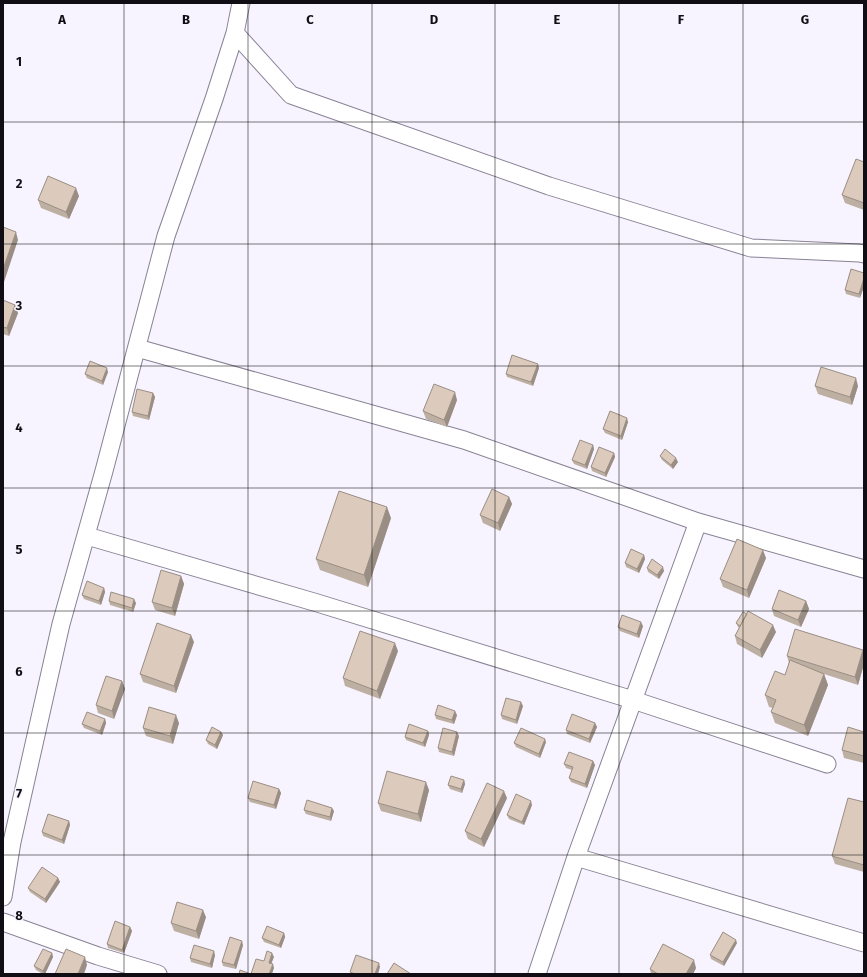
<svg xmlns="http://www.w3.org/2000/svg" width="867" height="977" font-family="'Fira Sans',sans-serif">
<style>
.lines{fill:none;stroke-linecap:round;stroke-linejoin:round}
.street-casing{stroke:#888294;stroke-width:19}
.street{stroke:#fff;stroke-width:17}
.wall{fill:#bdafa2}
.shaded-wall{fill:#9a8e84}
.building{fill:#dccbbc;stroke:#9a8e84}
.grid{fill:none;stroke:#100e14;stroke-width:1;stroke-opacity:0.55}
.grid-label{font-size:13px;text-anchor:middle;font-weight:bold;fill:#100e14;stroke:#f7f3ff;stroke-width:3;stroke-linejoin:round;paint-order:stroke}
</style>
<rect width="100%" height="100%" fill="#f7f3ff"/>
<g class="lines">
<g class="street-casing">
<path id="street" d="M235 33 291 95 549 186 751 248 859 253 864 254
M137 348 464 440 698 522 864 569
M87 536 314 602 633 700 827 764
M576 857 864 943
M3 897 12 842 61 624 104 471 166 236 214 99 235 33 241 3
M3 922 98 956 158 974
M537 974 576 857 698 522"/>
</g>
<use href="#street" class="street"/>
</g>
<path class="wall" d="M864 162V210L845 203 842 195Z
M79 196 69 219 41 208 38 200Z
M851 269 860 298 846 294 845 290Z
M3 300 15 305 18 313 9 336 3 334Z
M539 368 533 386 507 377 506 374Z
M108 372 103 385 87 378 85 374Z
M815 386H858L852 405 818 394Z
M153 393 155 397 149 420 133 416 132 412Z
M457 400 447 427 426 419 423 411Z
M628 422 622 440 605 433 603 429Z
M593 445 594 449 587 469 574 464 572 460Z
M614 453 615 457 606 477 592 471 591 467Z
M660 456 678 462 673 469 662 460Z
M509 497 512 504 500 531 483 523 480 515Z
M391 518 368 587 320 570 316 559Z
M644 555 645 559 639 573 626 567 625 563Z
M766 558 749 598 723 587 720 579Z
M647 568 664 571 659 579 648 572Z
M181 576 184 584 175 616 155 610 152 602Z
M104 588 105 592 101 605 84 599 82 595Z
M109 601 136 603 133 612 110 605Z
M806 601 809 609 801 627 774 616 772 609Z
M736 623 776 632 762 658 737 644 735 636 739 628 738 627Z
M643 626 639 638 620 631 618 627Z
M194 642 176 693 143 682 140 674Z
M863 650 864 653V664L858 685 824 674 828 685 808 736 775 723 771 712 773 708 769 707 765 695 785 675 789 663 787 656Z
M398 651 380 699 345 686 343 678Z
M122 681 125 689 114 719 98 713 96 705Z
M523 706 517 724 502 719 501 715Z
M435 715H457L454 724 436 719Z
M105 719 106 723 102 735 84 728 82 724Z
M179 723 173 744 146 736 143 728Z
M595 723 597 727 590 743 567 734 566 730Z
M428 731 429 735 425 747 406 740 405 737Z
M221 732 223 735 217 749 208 744 206 740Z
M864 732V763L844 758 842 750Z
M459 736 454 756 439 752 438 748Z
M546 742 540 758 516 747 514 743Z
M593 761 595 765 587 788 571 782 569 778 572 770 566 768 564 764Z
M464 780 465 784 462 793 450 789 448 785Z
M279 789 281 793 276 809 250 802 248 798Z
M429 790 421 822 381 811 378 803Z
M507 798 484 847 468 839 465 831Z
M864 802V872L835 864 832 856Z
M532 805 524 825 509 819 507 815Z
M304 810 334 811 331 821 306 814Z
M69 821 70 825 64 844 43 836 42 832Z
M58 878 60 882 46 903 30 892 28 888Z
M206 917 199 939 174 931 171 923Z
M130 927 132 931 124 953 108 948 107 944Z
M284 933 285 937 281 948 264 942 262 938Z
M737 943 724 966 711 959 710 955Z
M243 945 236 969 223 966 222 962Z
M52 953 53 957 45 974H43L36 970 34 966Z
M215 955 212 968 191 962 190 958Z
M696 968 693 974H651L650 969Z"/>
<path class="shaded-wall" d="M76 188 79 196 69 219 66 212Z
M16 232 18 240 3 285V269Z
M864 278V287L860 298 859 294Z
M15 305 18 313 9 336 7 328Z
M538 364 539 368 533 386 531 382Z
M107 368 108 372 103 385 102 381Z
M856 378 858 386 852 405 850 397Z
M455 392 457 400 447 427 444 420Z
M153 393 155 397 149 420 148 416Z
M627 418 628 422 622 440 621 436Z
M593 445 594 449 587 469 585 465Z
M614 453 615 457 606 477 605 473Z
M676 458 678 462 673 469 671 465Z
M509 497 512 504 500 531 498 523Z
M387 507 391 518 368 587 364 575Z
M763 550 766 558 749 598 747 590Z
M644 555 645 559 639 573 637 569Z
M663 567 664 571 659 579 657 575Z
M181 576 184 584 175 616 172 608Z
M104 588 105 592 101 605 99 601Z
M134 599 136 603 133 612 132 608Z
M806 601 809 609 801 627 798 620Z
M641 622 643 626 639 638 637 634Z
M773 625 776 632 762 658 760 650Z
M191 635 194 642 176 693 174 686Z
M395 643 398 651 380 699 377 691Z
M863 650 864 653V664L858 685 855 677Z
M824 674 828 685 808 736 804 725Z
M122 681 125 689 114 719 112 711Z
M521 702 523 706 517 724 516 720Z
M455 711 457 715 454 724 452 720Z
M176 715 179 723 173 744 170 736Z
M105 719 106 723 102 735 100 731Z
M595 723 597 727 590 743 589 739Z
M428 731 429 735 425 747 423 743Z
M221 732 223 735 217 749 215 745Z
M457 732 459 736 454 756 452 752Z
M545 739 546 742 540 758 539 754Z
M593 761 595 765 587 788 585 784Z
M464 780 465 784 462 793 461 789Z
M426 782 429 790 421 822 418 814Z
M279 789 281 793 276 809 274 805Z
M504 791 507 798 484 847 481 839Z
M531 801 532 805 524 825 522 822Z
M332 808 334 811 331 821 330 817Z
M69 821 70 825 64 844 62 840Z
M58 878 60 882 46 903 45 899Z
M203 910 206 917 199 939 196 931Z
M130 927 132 931 124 953 122 950Z
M284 933 285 937 281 948 279 945Z
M736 940 737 943 724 966 723 962Z
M242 941 243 945 236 969 234 965Z
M214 951 215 955 212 968 210 964Z
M52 953 53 957 45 974H44L43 971Z
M272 953 274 957 270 967 269 963Z
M85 957 87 965 84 974H78Z
M694 960 696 968 693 974H686Z
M379 963 380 967 378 974H375Z
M273 964 274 968 272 974H269Z"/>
<path class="building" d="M856 159 864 162V203L842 195Z
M48 176 76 188 66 212 38 200Z
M3 227 16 232 3 269Z
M851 269 864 273V278L859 294 845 290Z
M3 300 15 305 7 328 3 327Z
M512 355 538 364 531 382 506 374Z
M90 361 107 368 102 381 85 374Z
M821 367 856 378 850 397 815 386Z
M434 384 455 392 444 420 423 411Z
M137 389 153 393 148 416 132 412Z
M610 411 627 418 621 436 603 429Z
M580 440 593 445 585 465 572 460Z
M599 447 614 453 605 473 591 467Z
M665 449 676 458 671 465 660 456Z
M492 489 509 497 498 523 480 515Z
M339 491 387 507 364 575 316 559Z
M737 539 763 550 747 590 720 579Z
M631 549 644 555 637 569 625 563Z
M652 559 663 567 657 575 647 568Z
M161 570 181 576 172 608 152 602Z
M87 581 104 588 99 601 82 595Z
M779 590 806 601 798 620 772 609Z
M111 592 134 599 132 608 109 601Z
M748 611 773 625 760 650 735 636Z
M743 612 747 614 740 626 736 623Z
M622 615 641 622 637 634 618 627Z
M157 623 191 635 174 686 140 674Z
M795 629 863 650 855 677 787 656Z
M360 631 395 643 377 691 343 678Z
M790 660 824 674 804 725 771 712 776 700 765 695 775 671 785 675Z
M106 676 122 681 112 711 96 705Z
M506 698 521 702 516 720 501 715Z
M438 705 455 711 452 720 435 715Z
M149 707 176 715 170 736 143 728Z
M87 712 105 719 100 731 82 724Z
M572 714 595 723 589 739 566 730Z
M409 724 428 731 423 743 405 737Z
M212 727 221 732 215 745 206 740Z
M848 727 864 732V756L842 750Z
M443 728 457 732 452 752 438 748Z
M521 728 545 739 539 754 514 743Z
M569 752 593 761 585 784 569 778 573 767 564 764Z
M387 771 426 782 418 814 378 803Z
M451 776 464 780 461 789 448 785Z
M253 781 279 789 274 805 248 798Z
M487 783 504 791 481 839 465 831Z
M516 794 531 801 522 822 507 815Z
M848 798 864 802V865L832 856Z
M307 800 332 808 330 817 304 810Z
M48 814 69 821 62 840 42 832Z
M42 867 58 878 45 899 28 888Z
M177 902 203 910 196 931 171 923Z
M115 921 130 927 122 950 107 944Z
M267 926 284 933 279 945 262 938Z
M723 932 736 940 723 962 710 955Z
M230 937 242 941 234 965 222 962Z
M663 944 694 960 686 974H658L650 969Z
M194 945 214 951 210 964 190 958Z
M43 949 52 953 43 971 34 966Z
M66 949 85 957 78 974H55Z
M267 951 272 953 269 963 273 964 269 974H239L240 970 251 974 256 959 264 961Z
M356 955 379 963 375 974H355L350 972Z
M394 963 411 974H387Z"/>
<path class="grid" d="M124 3V974M248 3V974M372 3V974M495 3V974M619 3V974M743 3V974M3 122H864M3 244H864M3 366H864M3 488H864M3 611H864M3 733H864M3 855H864"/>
<g class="grid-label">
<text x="62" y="24">A</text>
<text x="186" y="24">B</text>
<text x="310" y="24">C</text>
<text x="434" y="24">D</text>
<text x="557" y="24">E</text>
<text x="681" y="24">F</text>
<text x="805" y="24">G</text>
<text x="19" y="66">1</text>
<text x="19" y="188">2</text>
<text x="19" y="310">3</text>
<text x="19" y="432">4</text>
<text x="19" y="554">5</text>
<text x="19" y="676">6</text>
<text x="19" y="798">7</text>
<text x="19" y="920">8</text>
</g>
<rect width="867" height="977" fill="none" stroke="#100e14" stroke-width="8"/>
</svg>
